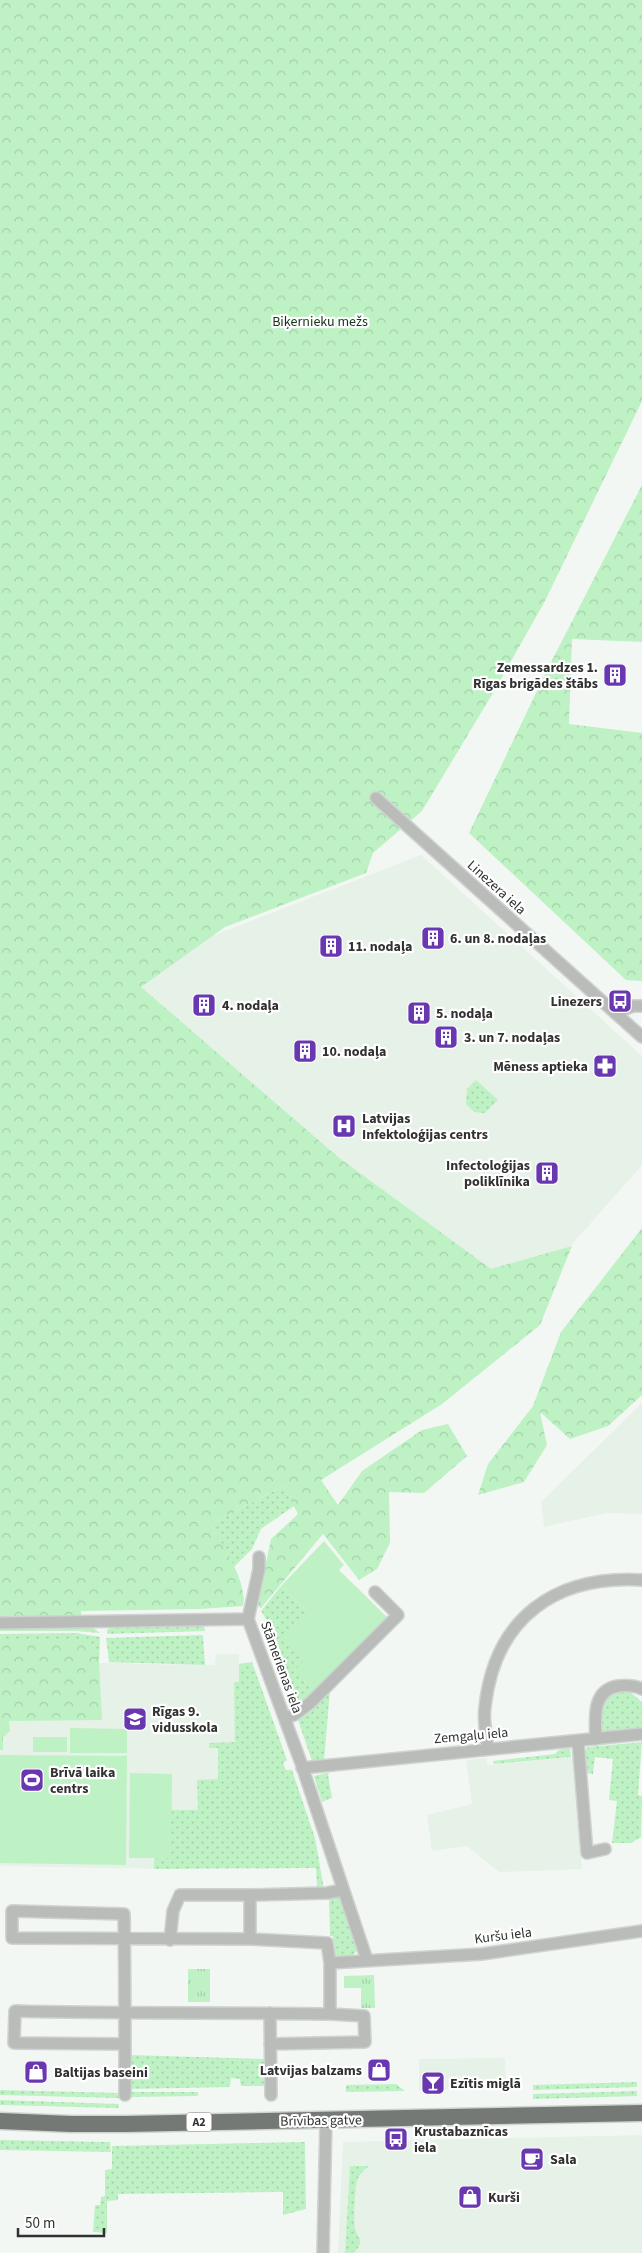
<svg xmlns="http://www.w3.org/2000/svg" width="642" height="2253" font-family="'Source Sans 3',sans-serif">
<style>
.built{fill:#e6f1e7}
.grass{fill:url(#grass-dots)}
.forest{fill:url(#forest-crowns)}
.park{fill:url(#park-tufts)}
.pitch{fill:#bef2c4}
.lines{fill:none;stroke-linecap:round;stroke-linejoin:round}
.minor-casing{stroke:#d0d3d1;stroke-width:14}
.highway-casing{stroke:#d0d3d1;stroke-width:19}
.minor{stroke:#babcba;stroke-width:11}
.highway{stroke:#757975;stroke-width:16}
.labels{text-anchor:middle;stroke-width:4.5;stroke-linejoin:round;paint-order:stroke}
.shield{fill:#fff;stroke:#6e6f6e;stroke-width:1}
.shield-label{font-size:12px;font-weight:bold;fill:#303130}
.park-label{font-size:14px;fill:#15351b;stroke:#fff}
.poi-label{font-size:14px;font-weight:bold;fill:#303130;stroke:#fff;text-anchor:start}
.street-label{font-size:14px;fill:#303130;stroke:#fff}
</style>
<defs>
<pattern id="grass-dots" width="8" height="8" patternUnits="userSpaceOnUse" patternTransform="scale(1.25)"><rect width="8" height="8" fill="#bef2c4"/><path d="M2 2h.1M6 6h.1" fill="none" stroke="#a4d0a9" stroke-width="1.8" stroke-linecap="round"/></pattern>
<pattern id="forest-crowns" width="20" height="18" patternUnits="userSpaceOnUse" patternTransform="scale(1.25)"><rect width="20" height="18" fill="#bef2c4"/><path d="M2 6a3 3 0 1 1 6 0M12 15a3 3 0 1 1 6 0" fill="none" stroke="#a4d0a9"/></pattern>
<pattern id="park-tufts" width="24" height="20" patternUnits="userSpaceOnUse" patternTransform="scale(1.25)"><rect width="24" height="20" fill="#bef2c4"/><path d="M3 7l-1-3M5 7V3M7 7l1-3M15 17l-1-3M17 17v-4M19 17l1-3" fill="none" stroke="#a4d0a9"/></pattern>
</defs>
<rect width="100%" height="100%" fill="#f3f7f4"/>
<path class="built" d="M421 855 642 1056V1165L442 1392 0 1018Z
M642 1403V1514L606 1513 544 1527 541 1502Z
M216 1654H239V1674L283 1763 312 1840 168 1869 0 1866V1657L99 1663 131 1662 132 1664 215 1665Z
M575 1757 582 1869 499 1872 467 1846 432 1851 427 1815 472 1804 466 1760 487 1758 486 1763 489 1765Z
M505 2058 506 2088 419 2090V2059Z
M642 2135V2253H338L343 2142Z"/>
<path class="grass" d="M476 1080 498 1100 485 1113 474 1112 466 1104 467 1089Z
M283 1486 294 1506 261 1529 252 1549 234 1567 211 1524Z
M281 1586 308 1612 306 1658 317 1690 295 1708C289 1675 279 1638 261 1611Z
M204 1626 205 1631 107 1634V1630L112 1627Z
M92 1627 100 1633 77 1631H0V1628Z
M76 1633 100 1637 99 1663 0 1657V1634Z
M203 1635 205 1665 109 1662 106 1638Z
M252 1662 287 1760 283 1763 286 1770H292L315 1838 324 1889 317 1888 316 1868 154 1869V1858H171V1810H198L197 1780 218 1779V1748H209V1743L235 1742 234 1682H239V1664Z
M330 1690 324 1761 313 1764 298 1720Z
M623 1691 630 1692 642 1702V1729L600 1733 599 1703 612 1692Z
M642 1742 638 1795 642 1796 641 1837 631 1843H612L617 1801 609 1800 613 1759 595 1757 593 1774 585 1773V1751L588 1747Z
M570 1748 571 1757 494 1764 493 1761 555 1754 559 1750Z
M330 1772 328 1774 332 1798 322 1802 314 1776Z
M331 1896 339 1898 341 1902 358 1949C352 1959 345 1959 334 1960L333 1936H330L329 1898Z
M129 2055 266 2059V2086H241L240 2079 231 2078 230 2087 128 2089Z
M637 2082V2087L533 2090V2085Z
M396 2084 405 2091 346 2092V2085Z
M0 2090 119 2093V2098L0 2095Z
M637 2091V2096L533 2099V2094Z
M130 2092H198V2096L130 2097Z
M0 2100 119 2104 118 2108 0 2105Z
M0 2140 110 2142 111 2152 0 2150Z
M305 2142 306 2209 283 2215V2192L118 2194V2200L107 2201V2233L93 2232 95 2205H100L101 2197 105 2196V2170L112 2169V2146Z
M350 2166H369C364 2170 359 2174 357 2181 355 2188 353 2221 355 2228 358 2240 365 2239 355 2252L345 2253Z"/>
<path class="forest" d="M0 0H642V401L545 601 493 693 422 811 373 853 366 873 225 927 141 987 338 1157 491 1269 572 1246 540 1325 442 1404 321 1480 338 1505 362 1471 422 1430 448 1424 467 1456 424 1493 389 1492 390 1543 377 1569 359 1580 323 1534 261 1608 257 1606 271 1539 298 1514 283 1486 211 1524C223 1546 248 1582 243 1606L200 1609 81 1611V1617H0Z
M642 485V642L572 639 569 724 642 733V981L626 980 469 833 547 670Z
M642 1228V1395L608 1426 570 1439 540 1412 547 1445 524 1482 478 1495 488 1464 533 1406 561 1332Z
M0 1639 89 1642 99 1663 102 1720 9 1721 10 1731 3 1737V1750H0Z"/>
<path class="park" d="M188 1969H210V2002H188Z
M374 1975 375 2008H361V1988H344V1976Z"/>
<path class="pitch" d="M324 1541 344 1565 339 1570 387 1617 317 1690 296 1669 306 1658 284 1637 308 1612 281 1586Z
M70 1728 127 1729V1753H70Z
M33 1737H67V1752H33Z
M0 1755 127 1756 126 1865 0 1863Z
M130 1773 172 1774 171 1858H129Z"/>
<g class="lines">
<g class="minor-casing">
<path id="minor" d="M376 798 642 1037
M615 1013 633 1006H642
M248 1619 301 1763 367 1960
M248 1619 259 1569V1557
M0 1623 248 1619
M285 1718 294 1715 310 1703 398 1615 375 1592
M596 1739C595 1718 592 1690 618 1686 627 1685 634 1685 642 1689
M578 1741 587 1853 605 1849
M488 1749C486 1735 483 1721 485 1707 495 1617 556 1575 642 1580
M302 1768 642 1734
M170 1940 173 1911 180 1895H250
M330 1963 482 1954 642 1931
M270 2013 271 2095
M125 2044 14 2043 15 2011C120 2014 225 2012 330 2014V1963L327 1943 250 1939V1895L327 1893 343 1890
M270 2044 365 2042 364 2016 330 2014
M125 2095C125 2035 125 1974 124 1914L12 1911V1938L250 1939
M323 2253 326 2120"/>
</g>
<g class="highway-casing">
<path id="highway" d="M0 2121 71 2124H126L642 2113"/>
</g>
<use href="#minor" class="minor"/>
<use href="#highway" class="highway"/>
</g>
<defs>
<g id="building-square" transform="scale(1.25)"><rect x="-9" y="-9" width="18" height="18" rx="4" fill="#6938b0" stroke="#fff"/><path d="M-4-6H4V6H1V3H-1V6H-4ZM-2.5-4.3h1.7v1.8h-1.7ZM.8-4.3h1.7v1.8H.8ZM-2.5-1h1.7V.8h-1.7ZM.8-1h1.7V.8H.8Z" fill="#fff"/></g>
<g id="bus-square" transform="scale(1.25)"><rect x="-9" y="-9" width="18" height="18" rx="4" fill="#6938b0" stroke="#fff"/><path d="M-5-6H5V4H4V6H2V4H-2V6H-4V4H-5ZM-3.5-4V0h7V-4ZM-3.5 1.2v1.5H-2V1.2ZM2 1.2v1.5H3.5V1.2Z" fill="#fff"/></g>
<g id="pharmacy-square" transform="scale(1.25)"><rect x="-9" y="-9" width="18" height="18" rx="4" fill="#6938b0" stroke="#fff"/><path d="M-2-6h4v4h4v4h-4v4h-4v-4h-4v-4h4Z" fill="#fff"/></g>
<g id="hospital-square" transform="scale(1.25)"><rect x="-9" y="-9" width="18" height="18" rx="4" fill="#6938b0" stroke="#fff"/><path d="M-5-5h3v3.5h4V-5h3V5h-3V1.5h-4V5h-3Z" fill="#fff"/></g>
<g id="school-square" transform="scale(1.25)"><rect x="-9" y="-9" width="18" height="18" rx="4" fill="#6938b0" stroke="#fff"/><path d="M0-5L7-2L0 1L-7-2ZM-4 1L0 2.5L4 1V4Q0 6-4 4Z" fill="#fff"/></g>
<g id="stadium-square" transform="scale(1.25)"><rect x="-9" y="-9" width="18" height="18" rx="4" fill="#6938b0" stroke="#fff"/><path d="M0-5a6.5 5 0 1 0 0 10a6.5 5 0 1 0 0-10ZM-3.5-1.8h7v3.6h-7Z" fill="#fff"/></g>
<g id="shop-square" transform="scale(1.25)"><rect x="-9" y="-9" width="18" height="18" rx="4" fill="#6938b0" stroke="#fff"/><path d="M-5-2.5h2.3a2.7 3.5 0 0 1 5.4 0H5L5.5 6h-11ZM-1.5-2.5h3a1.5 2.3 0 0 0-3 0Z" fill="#fff"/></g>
<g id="bar-square" transform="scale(1.25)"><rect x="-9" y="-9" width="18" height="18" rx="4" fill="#6938b0" stroke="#fff"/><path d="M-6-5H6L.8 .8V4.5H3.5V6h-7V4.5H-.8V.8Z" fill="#fff"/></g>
<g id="cafe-square" transform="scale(1.25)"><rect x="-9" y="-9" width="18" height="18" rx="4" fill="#6938b0" stroke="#fff"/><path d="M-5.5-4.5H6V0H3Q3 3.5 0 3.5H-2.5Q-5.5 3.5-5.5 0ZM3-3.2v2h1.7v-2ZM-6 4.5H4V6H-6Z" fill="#fff"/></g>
</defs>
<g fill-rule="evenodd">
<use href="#building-square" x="615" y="675"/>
<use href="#building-square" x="433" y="938"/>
<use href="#building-square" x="331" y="946"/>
<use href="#bus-square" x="620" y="1001"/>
<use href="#building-square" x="204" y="1005"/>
<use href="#building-square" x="419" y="1013"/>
<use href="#building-square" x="446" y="1037"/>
<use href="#building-square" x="305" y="1051"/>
<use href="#pharmacy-square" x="605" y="1066"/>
<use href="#hospital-square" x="344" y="1126"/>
<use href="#building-square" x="547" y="1173"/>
<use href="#school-square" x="135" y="1719"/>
<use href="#stadium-square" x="32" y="1780"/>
<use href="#shop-square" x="379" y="2070"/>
<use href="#shop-square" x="36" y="2072"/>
<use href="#bar-square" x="433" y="2083"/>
<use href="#bus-square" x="396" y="2139"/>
<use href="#cafe-square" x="532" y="2159"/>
<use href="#shop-square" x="470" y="2197"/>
</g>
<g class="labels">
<rect class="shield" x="186.5" y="2112.5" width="25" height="19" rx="4"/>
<g class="shield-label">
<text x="199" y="2126">A2</text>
</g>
<g class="park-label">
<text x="320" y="326">Biķernieku mežs</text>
</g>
<g class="poi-label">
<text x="598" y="672" text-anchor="end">Zemessardzes 1.<tspan x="598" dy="16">Rīgas brigādes štābs</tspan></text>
<text x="450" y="943">6. un 8. nodaļas</text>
<text x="348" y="951">11. nodaļa</text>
<text x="602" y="1006" text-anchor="end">Linezers</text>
<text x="222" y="1010">4. nodaļa</text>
<text x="436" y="1018">5. nodaļa</text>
<text x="464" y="1042">3. un 7. nodaļas</text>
<text x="322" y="1056">10. nodaļa</text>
<text x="588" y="1071" text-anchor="end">Mēness aptieka</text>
<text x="362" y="1123">Latvijas<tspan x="362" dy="16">Infektoloģijas centrs</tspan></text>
<text x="530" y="1170" text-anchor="end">Infectoloģijas<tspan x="530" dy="16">poliklīnika</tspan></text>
<text x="152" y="1716">Rīgas 9.<tspan x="152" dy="16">vidusskola</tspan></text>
<text x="50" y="1777">Brīvā laika<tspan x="50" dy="16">centrs</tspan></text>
<text x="362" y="2075" text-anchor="end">Latvijas balzams</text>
<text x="54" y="2077">Baltijas baseini</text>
<text x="450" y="2088">Ezītis miglā</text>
<text x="414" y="2136">Krustabaznīcas<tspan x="414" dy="16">iela</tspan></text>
<text x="550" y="2164">Sala</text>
<text x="488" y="2202">Kurši</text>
</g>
<g class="street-label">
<text transform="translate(497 887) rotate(42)" y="5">Linezera iela</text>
<text transform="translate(282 1667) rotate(70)" y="5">Stāmerienas iela</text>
<text transform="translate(471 1735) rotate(-5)" y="5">Zemgaļu iela</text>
<text transform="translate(503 1935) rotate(-7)" y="5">Kuršu iela</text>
<text transform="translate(321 2120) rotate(-1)" y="5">Brīvības gatve</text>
</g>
</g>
<path d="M18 2228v8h86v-8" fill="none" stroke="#303130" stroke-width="2.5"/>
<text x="25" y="2228" font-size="15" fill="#303130" stroke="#ffffff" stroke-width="4" paint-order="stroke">50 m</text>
</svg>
